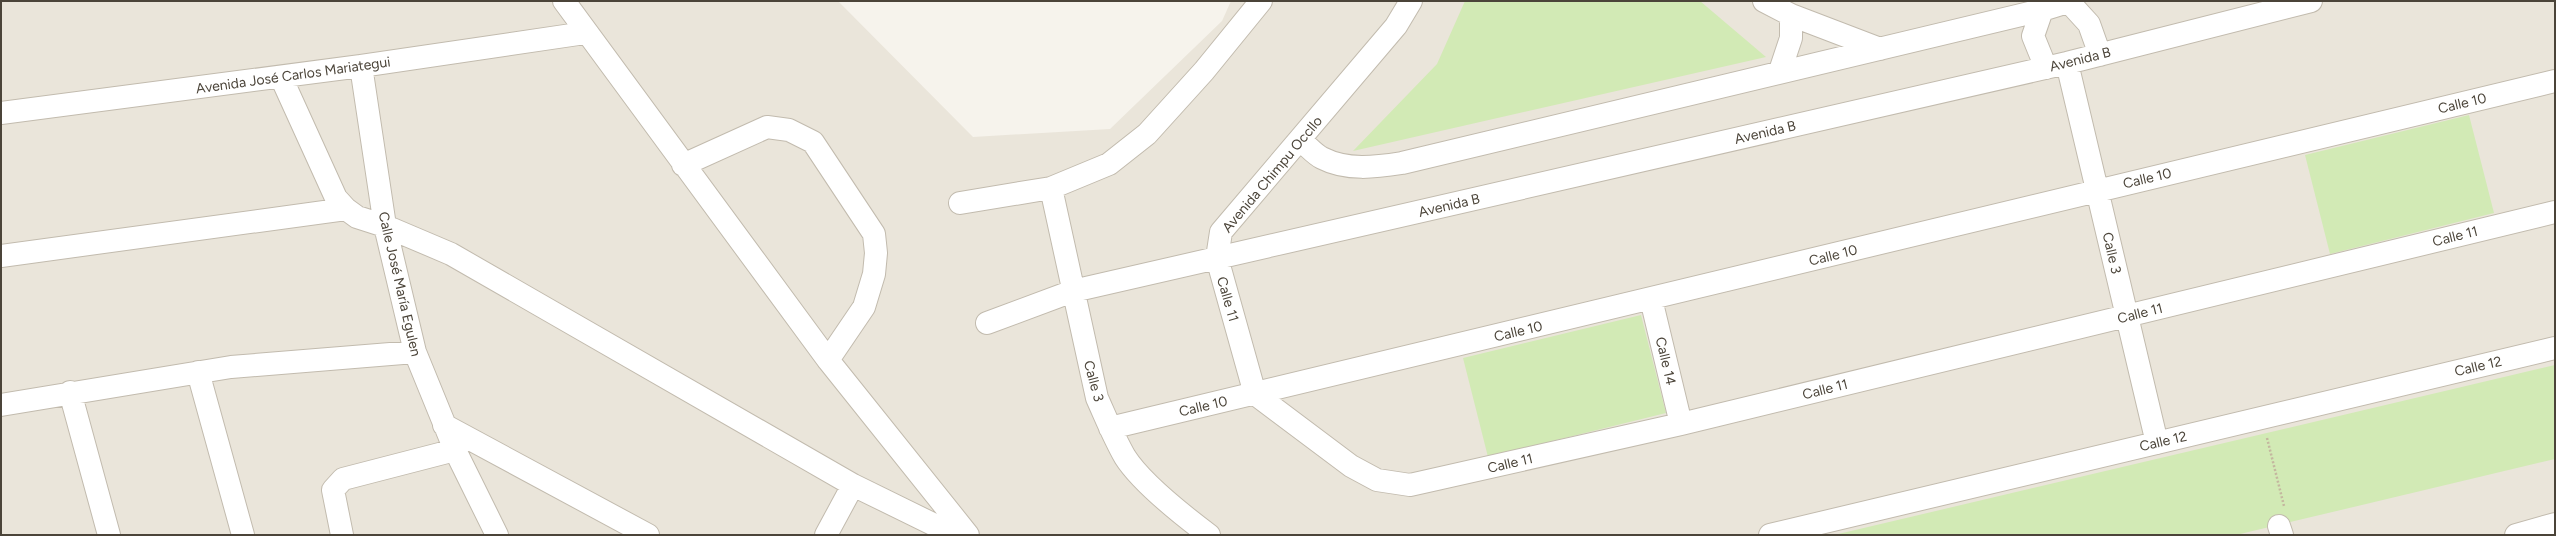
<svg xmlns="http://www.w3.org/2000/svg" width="2556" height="536" font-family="Figtree,sans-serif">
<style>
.residential{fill:#eae5da}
.green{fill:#d2eab5}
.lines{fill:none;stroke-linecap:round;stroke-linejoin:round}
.minor-casing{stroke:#c2bbae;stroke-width:24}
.path{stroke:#c4b79f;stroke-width:2.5;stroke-dasharray:2 2;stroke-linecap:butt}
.minor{stroke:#fff;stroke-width:22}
.labels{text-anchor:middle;stroke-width:3.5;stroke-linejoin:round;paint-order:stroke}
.street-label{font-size:14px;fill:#4b4439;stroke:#fff}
</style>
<rect width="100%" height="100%" fill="#f6f3ec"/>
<path class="residential" d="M1 1H838L973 137 1110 129 1222 21 1231 1H2555V535H1Z"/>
<path class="green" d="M1465 1H1700L1766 57 1353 151 1437 64Z
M2469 115 2494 213 2330 254 2305 155Z
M1641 315 1666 413 1488 457 1463 358Z
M2555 365V459L2236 535H1834Z"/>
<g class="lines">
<g class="minor-casing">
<path id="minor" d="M564 1 828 360 968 535
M1411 1 1396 26 1221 232 1217 258 1255 394 1351 466 1377 480 1410 485 1681 424 2555 212
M1764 1 1791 15 1880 49
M2040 1 2042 10 2033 36 2046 68
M2068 1 2089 24 2100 55
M2067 63 2157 443
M361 66 385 226 415 352 455 450 497 535
M1780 71 1791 38V15
M281 77 336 198 346 209 357 217 385 226 451 254 853 485 955 535
M1 113 361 66 585 33
M1300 140C1307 145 1314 154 1322 158 1347 171 1376 167 1402 163L2042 10 2071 1
M683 165 767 127 789 130 813 142 874 234 876 253 874 274 864 307 828 360
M1051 188 1097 398C1106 418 1114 438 1125 457 1141 482 1185 517 1209 535
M960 203 1051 188 1109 164 1147 134 1204 71 1261 1
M1 256 346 209
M1651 299 1681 424
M987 323 1073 291 2067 63 2311 1
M198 372 243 535
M70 392 109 535
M1 405 231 367 415 352
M444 425 648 535
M1110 428 2555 81
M2279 526 2282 535
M342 535 333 490 343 479 455 450
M826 535 853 485
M1770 535 2555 348
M2516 535 2555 524"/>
</g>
<path class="path" d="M2267 438 2284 506"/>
<use href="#minor" class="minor"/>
</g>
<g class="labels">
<g class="street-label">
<text transform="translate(2080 59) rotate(-14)" y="5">Avenida B</text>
<text transform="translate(293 75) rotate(-8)" y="5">Avenida José Carlos Mariategui</text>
<text transform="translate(2462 103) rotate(-13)" y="5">Calle 10</text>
<text transform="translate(1765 132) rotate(-13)" y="5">Avenida B</text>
<text transform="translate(1272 174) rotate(-50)" y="5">Avenida Chimpu Occllo</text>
<text transform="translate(2147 178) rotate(-13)" y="5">Calle 10</text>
<text transform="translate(1449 205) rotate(-13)" y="5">Avenida B</text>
<text transform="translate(2455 236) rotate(-14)" y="5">Calle 11</text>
<text transform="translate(2112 253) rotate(77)" y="5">Calle 3</text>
<text transform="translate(1833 255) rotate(-14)" y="5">Calle 10</text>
<text transform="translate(400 284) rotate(77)" y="5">Calle José María Egulen</text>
<text transform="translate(1228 299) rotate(74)" y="5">Calle 11</text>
<text transform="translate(2140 313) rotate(-14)" y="5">Calle 11</text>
<text transform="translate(1518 331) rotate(-13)" y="5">Calle 10</text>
<text transform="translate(1666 361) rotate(77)" y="5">Calle 14</text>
<text transform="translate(2478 366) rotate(-13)" y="5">Calle 12</text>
<text transform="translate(1094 381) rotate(75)" y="5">Calle 3</text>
<text transform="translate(1825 389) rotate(-14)" y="5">Calle 11</text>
<text transform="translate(1203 406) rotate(-13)" y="5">Calle 10</text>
<text transform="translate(2163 441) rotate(-13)" y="5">Calle 12</text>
<text transform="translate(1510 463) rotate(-13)" y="5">Calle 11</text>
</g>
</g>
<rect width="2556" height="536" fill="none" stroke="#4b4439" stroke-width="4"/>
</svg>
